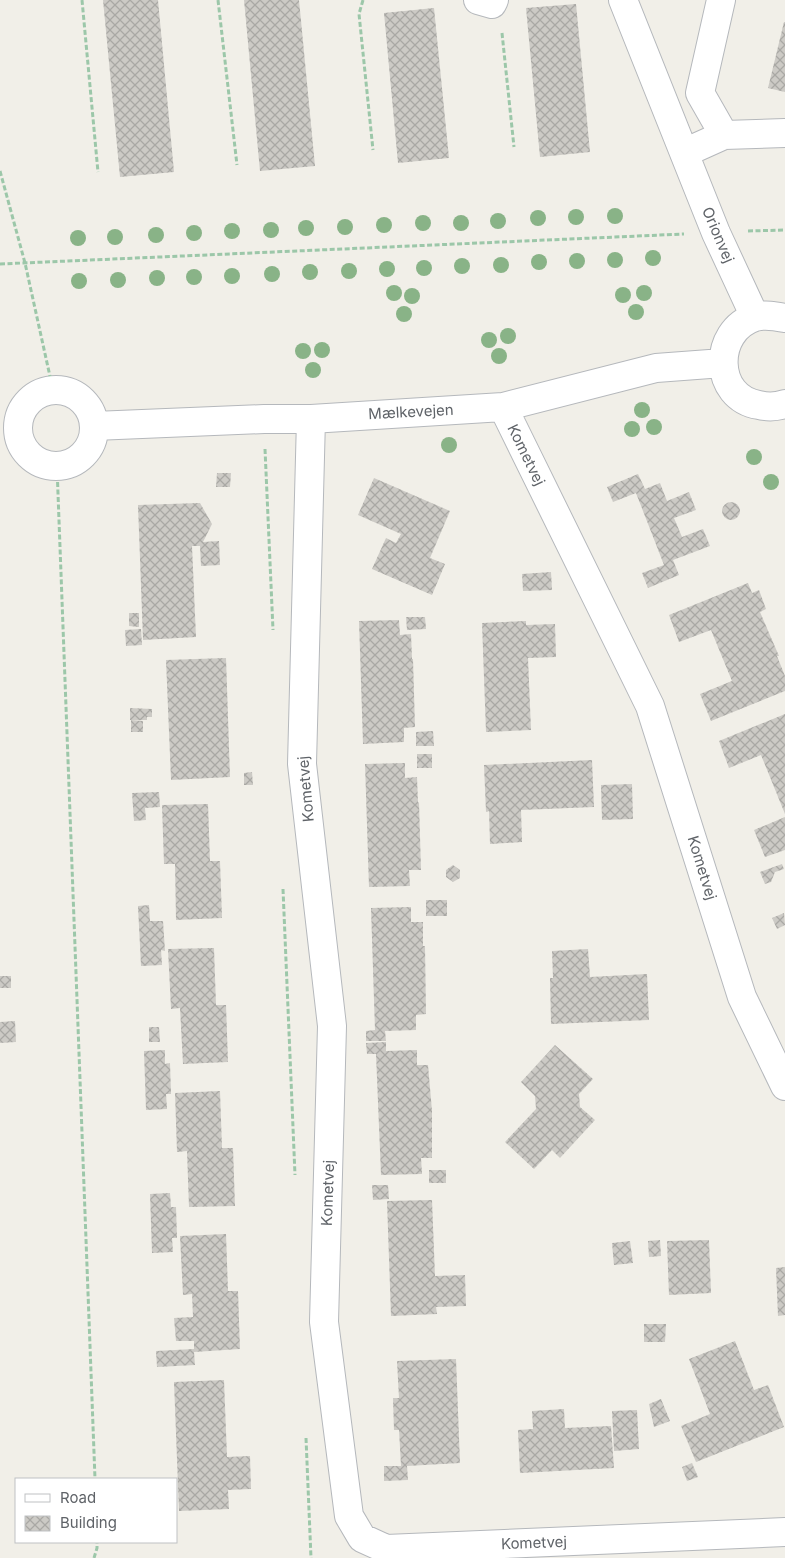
<svg xmlns="http://www.w3.org/2000/svg" width="785" height="1558" font-family="Inter,sans-serif">
<style>
.building{fill:url(#building-cross-hatch)}
.lines{fill:none;stroke-linecap:round;stroke-linejoin:round}
.minor-casing{stroke:#b5b8bc;stroke-width:30}
.path{stroke:#9cc7a9;stroke-width:3;stroke-dasharray:5 2.5;stroke-linecap:butt}
.minor{stroke:#fff;stroke-width:28}
.tree{fill:#89b387}
.labels{text-anchor:middle;stroke-width:4;stroke-linejoin:round;paint-order:stroke}
.street-label{font-size:15px;fill:#5f6368;stroke:#fff}
</style>
<defs>
<pattern id="building-cross-hatch" width="8" height="8" patternUnits="userSpaceOnUse" patternTransform="scale(1.25)"><rect width="8" height="8" fill="#cccac5"/><path d="M0 0l8 8M0 8l8-8" fill="none" stroke="#a9a8a4"/></pattern>
</defs>
<rect width="100%" height="100%" fill="#f1efe8"/>
<path class="building" d="M103 0H158L174 172 120 177Z
M244 0H299L315 166 260 171Z
M576 4 590 152 540 157 526 8Z
M434 8 449 158 398 163 384 13Z
M784 22H785V92L768 88Z
M217 473H231L230 487H216Z
M638 474 645 489 660 483 667 501 689 492 696 510 674 518 682 537 703 529 710 546 673 560 679 575 648 588 642 573 664 565 636 493 613 502 607 487Z
M374 478 450 511 430 558 445 564 432 595 372 569 386 538 396 543 401 534 358 515Z
M722 511a9 9 0 1 1 18 0a9 9 0 1 1-18 0Z
M200 503 212 524 203 542 219 541 220 565 201 566 200 546H192L196 637 143 640 138 505Z
M551 572 552 590 523 591 522 574Z
M748 583 752 593 759 590 766 609 760 612 779 656H777L785 676V691L711 721 700 694 732 681 711 630 679 642 669 615Z
M129 613H139V627L129 626Z
M406 617H425L426 629 407 630Z
M399 620 400 635 411 634 412 659H413L415 727 404 728V742L363 744 359 621Z
M526 621V625L555 624 556 657 528 658 531 730 486 732 482 623Z
M141 629 142 645 126 646 125 630Z
M226 658 230 777 171 780 166 660Z
M130 708 152 709V717H147V720H130Z
M785 714V814L761 755 729 768 719 741Z
M131 720 143 721V732H131Z
M433 731 434 746H416V732Z
M417 754H432V768H417Z
M592 760 594 807 521 810 522 842 490 844 489 811 486 812 484 765Z
M405 763V778L417 777 418 803 419 802 421 870H409L410 886 369 887 365 764Z
M252 772 253 785H244V773Z
M632 784 633 819 602 820 601 785Z
M159 792 160 807 145 808 146 820 134 821 132 793Z
M208 804 210 861H220L222 918 176 920 175 864H164L162 805Z
M785 817V850L765 857 754 830Z
M782 864 784 869 775 872 771 882 765 884 760 872Z
M453 865 460 870V878L453 882 446 877V870Z
M426 900H447V916H426Z
M149 905 150 921H163L165 951 161 950 162 965 141 966 138 906Z
M411 907V922H423V946H425L426 1014 416 1015V1030L385 1031 386 1041H366V1031L375 1030 371 908Z
M784 913 785 925 777 929 772 918Z
M214 948 216 1005H226L228 1062 183 1064 180 1008 171 1009 168 949Z
M588 949 590 977 647 974 649 1020 551 1024 550 978H553L552 951Z
M0 976H11V988H0Z
M15 1021 16 1042 0 1043V1022Z
M149 1027H159L160 1042H149Z
M386 1042V1051L417 1050V1065H428L432 1111V1158H421L422 1174 381 1175 376 1054H367L366 1043Z
M555 1045 593 1079 579 1094 580 1107 595 1120 560 1158 552 1150 534 1169 505 1142 536 1109 535 1096 521 1082Z
M165 1050V1064L170 1063 171 1094H166L167 1109 146 1110 144 1051Z
M220 1091 222 1148H233L235 1206 189 1207 187 1151 177 1152 175 1093Z
M429 1170H446V1183H429Z
M372 1185H388L389 1199 373 1200Z
M170 1193 171 1207H176L177 1238H172L173 1252 152 1253 150 1194Z
M432 1200 435 1276 465 1275 466 1306 436 1307 437 1314 391 1316 387 1201Z
M226 1234 228 1291H238L240 1349 194 1352 195 1365 157 1367 156 1351 194 1349V1341H176L174 1318 193 1317 192 1294 183 1295 180 1236Z
M660 1240 661 1256 649 1257 648 1241Z
M709 1240 711 1293 669 1295 667 1241Z
M630 1241 633 1263 614 1265 612 1243Z
M785 1267V1315L778 1316 776 1268Z
M644 1324H666L665 1342H644Z
M735 1341 754 1390 768 1385 784 1427 696 1462 681 1426 710 1414 689 1359Z
M456 1359 460 1463 407 1466 408 1480 384 1481V1466H401L399 1430H394L393 1398H399L397 1361Z
M224 1380 227 1457 250 1456 251 1489 228 1490 229 1509 179 1511 174 1382Z
M661 1399 670 1421 654 1427 649 1404Z
M564 1409 565 1428 611 1426 614 1468 520 1473 518 1430 533 1429 532 1411Z
M637 1410 639 1449 614 1451 612 1411Z
M692 1463 698 1477 687 1481 682 1467Z"/>
<g class="lines">
<g class="minor-casing">
<path id="minor" d="M478 0 492 4 494 0
M623 0 716 233 755 317
M721 0 700 93 724 135
M684 153 724 135 785 133
M785 318C775 316 765 314 755 317 712 331 713 398 759 405 767 407 776 407 785 404
M18 428a38 38 0 1 1 76 0a38 38 0 1 1-76 0Z
M503 407 650 706 742 997 785 1086
M311 419 302 764 332 1026 324 1322 349 1516 362 1538 386 1549 785 1532
M94 426 264 419H311L503 407 656 368 723 363"/>
</g>
<path class="path" d="M82 0 98 172
M218 0 237 165
M363 0 359 14 373 150
M502 33 514 147
M0 171 25 263 53 390
M748 231 785 230
M0 264 684 234
M265 449 273 630
M57 467 95 1479
M283 889 295 1175
M306 1438 311 1558
M94 1558 97 1548V1542"/>
<use href="#minor" class="minor"/>
</g>
<g class="tree">
<circle cx="615" cy="216" r="8"/>
<circle cx="576" cy="217" r="8"/>
<circle cx="538" cy="218" r="8"/>
<circle cx="498" cy="221" r="8"/>
<circle cx="423" cy="223" r="8"/>
<circle cx="461" cy="223" r="8"/>
<circle cx="384" cy="225" r="8"/>
<circle cx="345" cy="227" r="8"/>
<circle cx="306" cy="228" r="8"/>
<circle cx="271" cy="230" r="8"/>
<circle cx="232" cy="231" r="8"/>
<circle cx="194" cy="233" r="8"/>
<circle cx="156" cy="235" r="8"/>
<circle cx="115" cy="237" r="8"/>
<circle cx="78" cy="238" r="8"/>
<circle cx="653" cy="258" r="8"/>
<circle cx="615" cy="260" r="8"/>
<circle cx="577" cy="261" r="8"/>
<circle cx="539" cy="262" r="8"/>
<circle cx="501" cy="265" r="8"/>
<circle cx="462" cy="266" r="8"/>
<circle cx="424" cy="268" r="8"/>
<circle cx="387" cy="269" r="8"/>
<circle cx="349" cy="271" r="8"/>
<circle cx="310" cy="272" r="8"/>
<circle cx="272" cy="274" r="8"/>
<circle cx="232" cy="276" r="8"/>
<circle cx="194" cy="277" r="8"/>
<circle cx="157" cy="278" r="8"/>
<circle cx="118" cy="280" r="8"/>
<circle cx="79" cy="281" r="8"/>
<circle cx="394" cy="293" r="8"/>
<circle cx="644" cy="293" r="8"/>
<circle cx="623" cy="295" r="8"/>
<circle cx="412" cy="296" r="8"/>
<circle cx="636" cy="312" r="8"/>
<circle cx="404" cy="314" r="8"/>
<circle cx="508" cy="336" r="8"/>
<circle cx="489" cy="340" r="8"/>
<circle cx="322" cy="350" r="8"/>
<circle cx="303" cy="351" r="8"/>
<circle cx="499" cy="356" r="8"/>
<circle cx="313" cy="370" r="8"/>
<circle cx="642" cy="410" r="8"/>
<circle cx="654" cy="427" r="8"/>
<circle cx="632" cy="429" r="8"/>
<circle cx="449" cy="445" r="8"/>
<circle cx="754" cy="457" r="8"/>
<circle cx="771" cy="482" r="8"/>
</g>
<g class="labels">
<g class="street-label">
<text transform="translate(718 235) rotate(67)" y="5">Orionvej</text>
<text transform="translate(411 412) rotate(-3)" y="5">Mælkevejen</text>
<text transform="translate(526 455) rotate(64)" y="5">Kometvej</text>
<text transform="translate(306 789) rotate(-95)" y="5">Kometvej</text>
<text transform="translate(702 868) rotate(73)" y="5">Kometvej</text>
<text transform="translate(328 1193) rotate(-88)" y="5">Kometvej</text>
<text transform="translate(534 1543) rotate(-2)" y="5">Kometvej</text>
</g>
</g>
<rect x="15" y="1478" width="162" height="65" fill="#ffffff" stroke="#bfc1c3"/>
<rect x="25" y="1494" width="25" height="8" fill="#ffffff" stroke="#bfc1c3"/>
<text x="60" y="1503" font-size="15" fill="#5f6368">Road</text>
<rect x="25" y="1516" width="25" height="15" fill="url(#building-cross-hatch)" stroke="#bfc1c3"/>
<text x="60" y="1528" font-size="15" fill="#5f6368">Building</text>
</svg>
